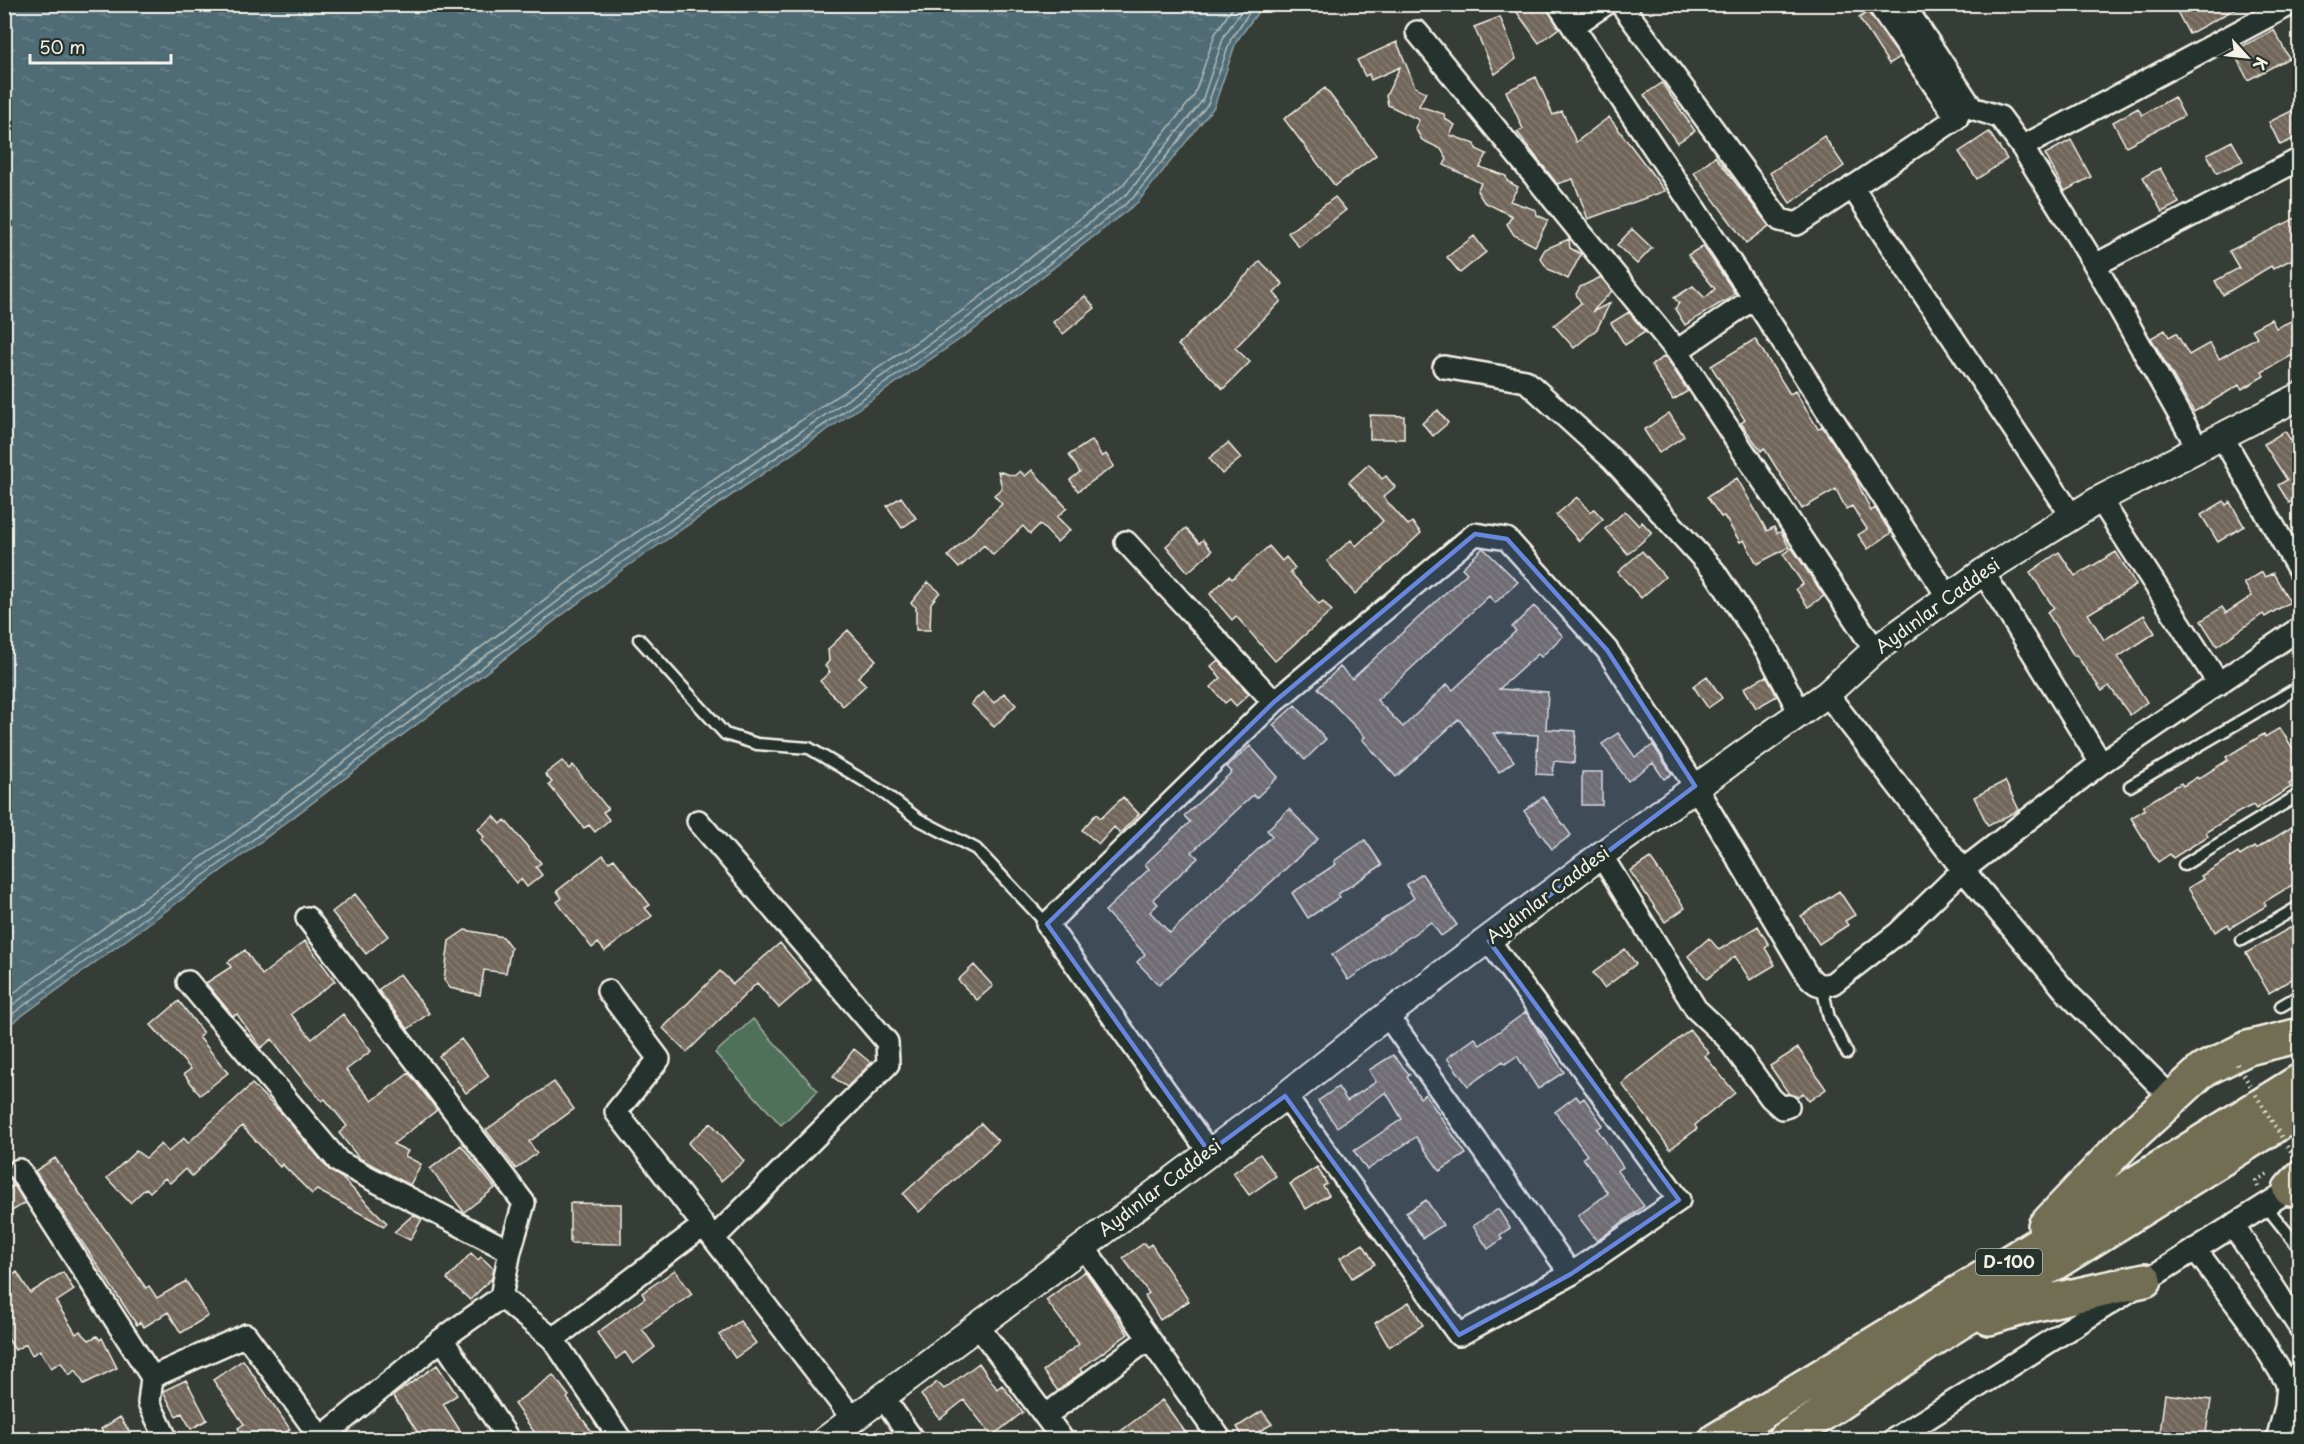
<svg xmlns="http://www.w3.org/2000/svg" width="2304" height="1444" font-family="'Playpen Sans',sans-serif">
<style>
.grass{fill:#4f715b;stroke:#a2b1a2;stroke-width:1.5}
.water{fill:url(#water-ripples);stroke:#92a1a4;stroke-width:1.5}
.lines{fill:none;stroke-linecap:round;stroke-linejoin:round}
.shore{stroke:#b2bcba;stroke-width:1.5}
.building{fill:url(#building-back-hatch);stroke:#f4f1e8;stroke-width:1.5}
.service-casing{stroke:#f4f1e8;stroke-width:15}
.minor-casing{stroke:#f4f1e8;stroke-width:26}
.tertiary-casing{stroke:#f4f1e8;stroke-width:30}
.trunk-casing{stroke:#f4f1e8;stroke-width:38}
.path{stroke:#f4f1e8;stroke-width:4;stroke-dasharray:1.5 4.5;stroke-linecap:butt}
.service{stroke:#26332d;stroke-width:10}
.minor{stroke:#26332d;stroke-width:21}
.tertiary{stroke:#26332d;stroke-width:26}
.trunk{stroke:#726e52;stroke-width:33}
.path-bridge{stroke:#f4f1e8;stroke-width:4;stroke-dasharray:1.5 4.5;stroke-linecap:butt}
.marked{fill:#6887de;fill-opacity:0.2;stroke:#6887de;stroke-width:4.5;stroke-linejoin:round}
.labels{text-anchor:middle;stroke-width:6;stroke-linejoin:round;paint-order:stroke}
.shield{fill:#26332d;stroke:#b6b8b0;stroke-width:1.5}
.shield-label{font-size:16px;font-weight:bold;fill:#f4f1e8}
.street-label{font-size:18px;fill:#f4f1e8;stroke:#26332d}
</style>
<defs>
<pattern id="water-ripples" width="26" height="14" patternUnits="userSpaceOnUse" patternTransform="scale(1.5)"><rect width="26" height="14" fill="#506c76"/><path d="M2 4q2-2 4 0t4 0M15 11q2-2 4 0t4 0" fill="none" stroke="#6a818a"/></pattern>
<pattern id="building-back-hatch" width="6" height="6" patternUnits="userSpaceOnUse" patternTransform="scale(1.5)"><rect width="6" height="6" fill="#71665a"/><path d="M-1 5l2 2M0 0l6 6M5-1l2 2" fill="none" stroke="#867c72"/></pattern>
</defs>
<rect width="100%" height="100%" fill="#353d36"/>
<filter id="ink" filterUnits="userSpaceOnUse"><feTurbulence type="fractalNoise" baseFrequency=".0167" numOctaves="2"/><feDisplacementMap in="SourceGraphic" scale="12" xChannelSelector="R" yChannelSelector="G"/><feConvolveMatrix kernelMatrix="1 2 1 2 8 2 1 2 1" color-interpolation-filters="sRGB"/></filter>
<g filter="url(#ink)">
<path class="grass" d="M753 1019 818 1091 781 1125 715 1053Z"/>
<path class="water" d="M5 4H1263V5L1236 42 1214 107 1138 202 975 329 622 570 247 852 5 1028Z"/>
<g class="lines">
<path class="shore" d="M4 1000 233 834 609 551 962 311 1122 186 1194 96 1215 34 1235 4
M4 1011 239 841 614 559 967 318 1128 193 1202 101 1224 36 1246 4
M4 1020 243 847 618 565 972 324 1133 198 1208 104 1231 39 1255 4"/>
</g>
<path class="building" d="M1511 4H1545L1559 28 1539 43Z
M2173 4H2244L2189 34Z
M1868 12 1900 57 1889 64 1859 18Z
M1500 17 1516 59 1495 74 1474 27Z
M2274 30 2289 58 2248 80 2233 51Z
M1397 42 1415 87 1426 92 1419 106 1444 114 1445 119 1455 125 1450 135 1475 144 1476 149 1487 154 1480 167 1506 176 1507 181 1518 187 1510 201 1536 210 1537 215 1548 220 1535 246 1514 235 1507 224 1512 216 1484 202 1477 191 1481 183 1444 165 1447 159 1441 149 1422 140 1415 128 1419 120 1388 105 1386 96 1400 67 1371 80 1369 74 1365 76 1357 60Z
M1536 77 1553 115 1562 111 1576 142 1609 117 1665 191 1588 219 1573 179 1557 184 1517 132 1523 129 1506 91Z
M1662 83 1695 131 1677 143 1644 95Z
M1325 88 1376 155 1335 186 1284 119Z
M2174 97 2184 116 2126 146 2113 122 2138 108 2142 115Z
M2300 107V136L2280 145 2269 122Z
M1989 132 2007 159 1977 179 1959 152Z
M1824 136 1844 166 1790 203 1770 173Z
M2071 140 2091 177 2065 191 2045 154Z
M2232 141 2243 161 2217 173 2207 154Z
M1715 156 1769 226 1746 243 1694 173Z
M2160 168 2179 203 2162 212 2143 177Z
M1335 197 1346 210 1299 247 1288 233Z
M2300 216V255L2273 269 2271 266 2223 295 2215 281 2239 268 2229 251Z
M1632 229 1652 248 1637 264 1617 245Z
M1474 236 1486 252 1460 273 1447 257Z
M1569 239 1570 248 1581 254 1568 279 1548 269 1540 258 1545 249Z
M1703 246 1735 293 1725 302 1724 301 1685 325 1675 309 1679 303 1674 298 1693 286 1705 298 1715 289 1688 255Z
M1260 261 1283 284 1274 293 1281 301 1235 348 1250 362 1223 389 1178 345Z
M1601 277 1612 291 1592 312 1610 303 1597 329 1574 348 1554 325 1581 303 1576 294 1580 287Z
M1085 296 1095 308 1063 334 1053 322Z
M1629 312 1645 332 1625 345 1611 323Z
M2300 317V351L2262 372 2264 376 2242 389 2239 385 2194 412 2151 338 2165 330 2169 337 2176 333 2189 355 2210 343 2219 359 2257 337 2252 329 2271 319 2276 328Z
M1755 339 1790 394 1795 391 1818 429 1822 426 1854 475 1871 511 1875 508 1891 533 1868 549 1858 535 1867 529 1852 506 1846 509 1836 489 1802 509 1764 448 1761 451 1741 423 1745 420 1711 366Z
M1665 356 1688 391 1673 400 1651 365Z
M1438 410 1448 423 1433 436 1422 423Z
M1669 413 1684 436 1659 453 1644 430Z
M1370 415 1404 416V439H1370Z
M2285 431 2300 455V501L2298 498 2289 503 2278 485 2287 480 2264 444Z
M1092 440 1102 457 1106 454 1114 466 1078 491 1070 480 1080 472 1069 455Z
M1228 443 1241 458 1222 474 1209 458Z
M1369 464 1382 479 1386 476 1395 487 1383 497 1408 525 1412 522 1421 533 1355 594 1327 561 1351 540 1356 546 1383 521 1349 482Z
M1032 470 1067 508 1057 517 1070 530 1057 542 1040 524 1030 534 1023 526 993 555 984 545 959 568 948 556 1002 504 994 495 1002 488 998 471 1014 476 1020 471 1025 476Z
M1737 478 1767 531 1774 527 1777 533 1781 532 1789 547 1757 564 1744 540 1740 542 1724 516 1721 517 1707 497Z
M901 497 916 518 902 528 887 506Z
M1577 497 1590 512 1594 509 1603 519 1579 541 1556 515Z
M2224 501 2226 505 2230 502 2244 526 2218 542 2201 515Z
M1625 511 1639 526 1642 522 1652 533 1628 554 1605 529Z
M1186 528 1199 543 1203 540 1212 551 1188 572 1166 546Z
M1269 546 1282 561 1286 557 1295 568 1290 572 1319 604 1323 601 1332 611 1275 661 1236 616 1232 620 1210 594 1229 576 1232 579Z
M1483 548 1518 582 1495 603 1489 596 1377 700 1403 727 1447 684 1453 690 1516 631 1512 627 1534 606 1563 636 1541 657 1538 654 1499 689 1548 692 1546 729 1576 731 1574 763 1554 761 1553 775 1536 774 1538 735 1493 733 1514 761 1499 772 1459 719 1396 777 1362 739 1365 737 1318 688 1340 667 1352 679 1467 573 1462 568Z
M1792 548 1824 596 1808 607 1796 589 1803 584 1783 554Z
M1642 551 1665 577 1641 598 1618 572Z
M2059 552 2075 576 2116 552 2136 585 2088 614 2104 640 2144 615 2155 633 2118 657 2147 702 2130 715 2109 686 2102 691 2076 655 2074 656 2047 612 2054 608 2030 572Z
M2262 572 2265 577 2273 573 2290 602 2265 617 2263 614 2217 646 2201 621 2222 607 2226 613 2252 596 2244 583Z
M928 582 940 592 931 603 930 630H916V607L911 603Z
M848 630 876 660 858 677 866 685 843 706 820 681 830 672 825 666 829 661 828 649Z
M1218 660 1249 694 1236 706 1230 699 1225 703 1211 687 1221 678 1211 666Z
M1707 676 1722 698 1708 708 1693 686Z
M1766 676 1777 696 1756 708 1744 688Z
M983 692 994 703 1004 693 1016 705 994 727 971 704Z
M1295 705 1326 739 1305 760 1273 725Z
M2280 728 2300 760V777L2289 784 2291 787 2256 809 2253 805 2239 812 2206 832 2208 836 2173 858 2170 854 2158 862 2131 818 2145 809 2143 806 2181 783 2183 786 2197 777 2198 779 2228 760 2226 757 2264 734 2265 737Z
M1618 733 1635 757 1653 745 1672 774 1664 779 1653 763 1628 781 1602 744Z
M1250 746 1278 777 1256 798 1253 795 1192 852 1198 858 1153 899 1158 904 1150 912 1170 933 1272 836 1267 830 1289 809 1318 839 1159 985 1137 962 1145 954 1105 911 1149 869 1145 864 1190 822 1184 816 1232 772 1227 767Z
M562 761 569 769 573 765 608 809 603 812 609 820 595 832 589 825 584 828 549 785 552 782 545 774Z
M1582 772H1602V805H1582Z
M2005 781 2019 810 1988 826 1974 797Z
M1123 797 1139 814 1120 833 1114 827 1099 844 1082 830 1096 814 1101 818Z
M1543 797 1571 835 1552 849 1524 811Z
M494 816 501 824 505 820 541 863 536 867 542 875 527 887 521 879 516 883 481 840 484 837 478 829Z
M2300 822V880L2264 902 2266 906 2230 928 2228 924 2215 932 2188 888 2203 879 2201 876 2238 853 2240 856 2254 847 2256 849Z
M1365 840 1382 865 1338 894 1340 897 1308 918 1292 893 1336 864 1334 861Z
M603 855 609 862 614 859 650 905 645 908 652 916 605 951 598 943 592 948 557 902 562 898 557 891Z
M1650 858 1685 908 1665 922 1630 871Z
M1422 874 1457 925 1441 936 1431 922 1348 980 1332 955 1414 898 1406 885Z
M1839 891 1855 915 1845 921 1848 925 1819 944 1801 916Z
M355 894 388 936 366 954 332 912Z
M2300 922V974L2269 993 2246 953Z
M1758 926 1769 945 1765 948 1775 965 1750 980 1735 956 1707 979 1688 956 1709 938 1719 950Z
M465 930 503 937 511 948 506 973 484 970 480 995 450 988 444 980 449 941Z
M305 941 335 981 291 1014 312 1039 343 1014 371 1051 346 1070 372 1101 409 1073 437 1110 393 1144 408 1151 405 1156 421 1164 410 1185 359 1158 339 1133 347 1126 325 1099 322 1101 296 1071 272 1039 261 1048 237 1014 233 1016 206 983 231 967 228 962 245 950 262 975Z
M780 943 811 980 779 1008 757 983 687 1052 663 1028 720 971 733 984Z
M1625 949 1636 964 1604 988 1593 973Z
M974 965 993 986 977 1000 958 980Z
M400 974 429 1013 408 1029 378 990Z
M179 1001 203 1033 199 1037 228 1073 200 1095 184 1074 191 1069 151 1025Z
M1526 1012 1564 1072 1538 1089 1517 1056 1505 1064 1503 1061 1468 1086 1447 1058 1475 1038 1480 1045Z
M1690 1030 1709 1053 1705 1056 1735 1093 1695 1125 1697 1129 1670 1149 1622 1084Z
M461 1039 489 1076 466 1093 439 1056Z
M1798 1048 1826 1089 1809 1101 1803 1093 1797 1097 1789 1094 1770 1066Z
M854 1049 871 1063 847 1087 833 1077Z
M1393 1055 1410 1075 1407 1077 1420 1098 1425 1094 1466 1154 1440 1171 1416 1137 1367 1170 1354 1151 1402 1119 1386 1092 1337 1127 1318 1101 1338 1087 1347 1101 1376 1082 1369 1070Z
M554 1082 574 1109 529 1142 537 1153 516 1169 486 1130Z
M252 1084 284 1116 329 1170 342 1178 387 1223 384 1226 317 1190 312 1194 282 1164 280 1167 242 1126 192 1176 185 1169 170 1183 165 1178 150 1192 146 1188 130 1203 107 1178 136 1151 146 1158 161 1144 168 1152 184 1138 188 1143Z
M1576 1096 1580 1101 1584 1098 1603 1125 1597 1129 1623 1167 1617 1171 1644 1206 1597 1241 1578 1216 1608 1193 1583 1158 1587 1155 1555 1112Z
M711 1123 744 1161 721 1181 688 1143Z
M981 1123 998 1141 919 1212 903 1194Z
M461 1145 495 1188 464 1212 430 1169Z
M1260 1154 1276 1176 1249 1195 1233 1173Z
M55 1158 146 1288 149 1286 157 1298 186 1281 208 1316 181 1333 168 1312 144 1327 140 1322 137 1325 35 1171Z
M1317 1167 1327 1184 1323 1186 1329 1195 1306 1209 1290 1184Z
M14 1185 25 1203 4 1216V1191Z
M1426 1200 1443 1225 1423 1238 1406 1213Z
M570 1203 621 1204V1244L570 1243Z
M1498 1209 1510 1228 1500 1235 1502 1239 1488 1249 1473 1226Z
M413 1215 422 1219 410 1240 394 1232Z
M1144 1243 1147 1247 1151 1244 1189 1301 1160 1320 1145 1296 1149 1293 1123 1258Z
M1363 1244 1375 1264 1352 1278 1340 1258Z
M471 1253 478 1260 481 1257 494 1269 492 1278 470 1300 447 1279Z
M675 1270 692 1294 642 1329 655 1347 633 1364 625 1352 616 1359 597 1333 645 1298 642 1293Z
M1085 1271 1128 1334 1080 1369 1082 1372 1058 1391 1043 1371 1079 1344 1046 1300Z
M17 1272 30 1293 63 1272 74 1290 56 1302 76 1334 80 1331 89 1340 97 1336 100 1340 102 1338 117 1368 84 1384 76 1370 69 1375 61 1362 51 1368 40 1350 32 1355 26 1344 15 1350 4 1333V1280Z
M1409 1302 1423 1325 1389 1347 1375 1323Z
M740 1321 756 1343 735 1358 719 1335Z
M243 1360 290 1429 276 1440H245L238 1428 244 1424 213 1380Z
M979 1363 997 1389 1002 1385 1023 1412 992 1436 964 1400 940 1419 921 1395 937 1382 944 1389Z
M437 1365 457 1395 443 1404 466 1440H423L393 1396Z
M553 1375 569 1396 567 1398 598 1440H540L514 1404Z
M186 1380 207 1420 191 1429 182 1413 176 1416 163 1391Z
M2165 1394 2211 1400 2205 1439 2160 1433Z
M1162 1400 1191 1440H1109Z
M1262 1411 1272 1424 1245 1440 1237 1427Z
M120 1417 135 1440H108L101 1429Z"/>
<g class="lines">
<g class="service-casing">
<path id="service" d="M639 639 725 734 757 744 809 748 881 791 918 819 976 849 1047 924
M2130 786 2292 691 2300 695
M2184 865 2300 794
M2242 940 2300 906
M1822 986 1829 1018 1847 1053
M2281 1006 2300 995
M2265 1205 2300 1249"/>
</g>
<g class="minor-casing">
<path id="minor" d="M1558 4 1754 298 1948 597
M1621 4 1780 220 1797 224 1957 118 1878 4
M1903 4 1972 108 2000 117 2022 147 2095 265 2198 448
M1573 26 1606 4
M1417 32 1677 351 1754 298
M2022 147 2291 4
M1852 187 2072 516
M2095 265 2300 159
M1677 351 1875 650
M1444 367 1526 381 1613 460 1714 571 1768 652 1800 713
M2223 438 2300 572
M2100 499 2219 684
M1126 542 1274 702
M1983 572 2101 763
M1827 694 1963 870 2068 994 2172 1098
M698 821 887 1042 888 1064 714 1238
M1601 855 1696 1009 1727 1038 1771 1098 1782 1108 1788 1106
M307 918 524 1203 510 1251
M188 982 339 1162 510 1251 501 1297 553 1339 621 1440
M608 991 659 1059 616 1112 853 1419
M1387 1015 1571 1274
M1285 1096 1459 1335 1571 1274 1679 1200 1489 941
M1209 1152 1047 924 1274 702 1475 534 1507 539 1607 650 1695 786 1806 973C1814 984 1820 988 1833 983L1898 933 1963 870 2101 763 2300 628
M19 1170 152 1377 246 1335 321 1438 442 1339 501 1297
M2233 1225 2300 1328
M1083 1246 1221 1440
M2195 1249 2249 1321 2288 1384 2286 1407 2277 1440
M978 1326 1063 1440
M442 1339 509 1440
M553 1339 704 1225
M152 1377 149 1403 167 1440
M883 1397 913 1440
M1045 1416 1148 1339
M1893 1440 2299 1184"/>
</g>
<g class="tertiary-casing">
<path id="tertiary" d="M825 1440 1285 1096 1387 1015 1601 855 1827 694 1875 650 1983 572 2100 499 2300 396"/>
</g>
<g class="trunk-casing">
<path id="trunk" d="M2290 1189 2300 1178
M2045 1226 2126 1141 2203 1070 2248 1048 2300 1035
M1989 1318 2032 1305 2145 1280
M1716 1440 2014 1259 2300 1081
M1784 1440 1944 1332 2300 1110"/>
</g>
<path class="path" d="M2258 1187 2256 1181 2269 1173"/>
<use href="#service" class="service"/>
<use href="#minor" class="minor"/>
<use href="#tertiary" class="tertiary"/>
<use href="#trunk" class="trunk"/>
<path class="path-bridge" d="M2237 1064 2295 1159"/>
</g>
</g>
<path class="marked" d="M1475 534 1507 539 1607 650 1695 786 1489 941 1679 1200 1571 1274 1459 1335 1285 1096 1209 1152 1047 924 1274 702Z"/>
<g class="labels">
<rect class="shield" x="1976" y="1249" width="66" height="26" rx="4.5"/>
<g class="shield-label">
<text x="2009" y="1268">D-100</text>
</g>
<g class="street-label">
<text transform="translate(1938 606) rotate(-36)" y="6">Aydınlar Caddesi</text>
<text transform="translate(1548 895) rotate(-37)" y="6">Aydınlar Caddesi</text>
<text transform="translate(1160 1188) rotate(-37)" y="6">Aydınlar Caddesi</text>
</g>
</g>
<rect width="2304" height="1444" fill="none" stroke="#26332d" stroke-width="24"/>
<rect x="12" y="12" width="2280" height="1420" fill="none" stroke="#f4f1e8" stroke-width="2" filter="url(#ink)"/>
<g transform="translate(2247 57) rotate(117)" stroke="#26332d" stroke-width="4.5" paint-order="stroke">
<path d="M0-4.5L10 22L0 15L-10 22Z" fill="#f4f1e8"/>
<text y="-9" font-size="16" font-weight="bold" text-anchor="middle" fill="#f4f1e8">K</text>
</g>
<path d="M30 54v9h141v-9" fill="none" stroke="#f4f1e8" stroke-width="3"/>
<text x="39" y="54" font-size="18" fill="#f4f1e8" stroke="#26332d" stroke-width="4.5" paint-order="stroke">50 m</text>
</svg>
